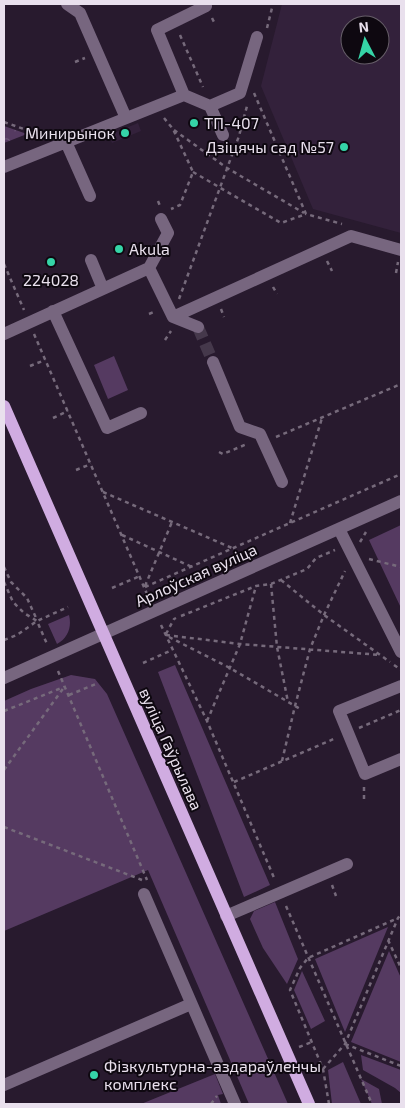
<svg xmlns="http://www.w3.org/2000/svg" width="405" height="1108" font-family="'Exo 2',sans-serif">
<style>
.built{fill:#33213b;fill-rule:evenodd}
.green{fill:#553a61}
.forest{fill:url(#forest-crowns)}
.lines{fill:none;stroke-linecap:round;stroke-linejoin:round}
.minor-tunnel{stroke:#45384b;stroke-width:12;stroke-dasharray:12 6;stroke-linecap:butt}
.path{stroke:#766a7b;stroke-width:2.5;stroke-dasharray:4 4;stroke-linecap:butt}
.minor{stroke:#77667f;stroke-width:12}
.major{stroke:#d0ace1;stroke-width:12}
.poi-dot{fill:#35d4a7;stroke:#0e0810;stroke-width:2}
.labels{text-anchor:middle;stroke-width:4;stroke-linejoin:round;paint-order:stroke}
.poi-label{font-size:16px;fill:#e9e0ed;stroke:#0e0810;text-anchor:start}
.street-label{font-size:16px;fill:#e9e0ed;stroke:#0e0810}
</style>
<defs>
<pattern id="forest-crowns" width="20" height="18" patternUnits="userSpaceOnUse" patternTransform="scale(1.25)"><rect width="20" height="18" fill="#553a61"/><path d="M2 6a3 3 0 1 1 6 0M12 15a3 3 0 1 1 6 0" fill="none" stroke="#6d5678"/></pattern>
</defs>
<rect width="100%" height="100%" fill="#281a2e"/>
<path class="built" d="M282 4H401V233L313 209 261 86ZM350 25H380V55H350Z
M138 123 141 131 112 143 109 135Z"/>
<path class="green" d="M114 356 128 390 108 399 94 365Z
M401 525V608L369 540Z
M69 615C72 627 68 638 57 644L48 624Z
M175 665 270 885 244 897 158 672Z
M71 675 95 679 107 694 288 1104H249L148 870 4 931V701L31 689Z
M275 902 298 959 287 984 263 948 250 919 254 911Z
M388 927 345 1032 315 959Z
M389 951 401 978V1062L351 1042Z
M302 971 325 1021 311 1029 294 990Z
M361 1055 401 1070V1093L395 1088 363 1070Z
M343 1062 361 1104H332L328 1070Z
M215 1074 223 1094 218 1095 221 1104H141Z
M361 1079 379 1089 382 1104H372Z"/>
<path class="forest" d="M4 126 27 134 4 143Z"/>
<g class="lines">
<path class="minor-tunnel" d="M198 327 213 362"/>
<path class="path" d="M212 18 215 24
M267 28 273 4
M180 35 203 87
M75 62 85 58
M254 93 306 214 342 224
M164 118 173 129 193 172 180 205 171 209
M4 122 38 134
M174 130 227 168 304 213
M193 172 281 223 306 214
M158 201 160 206
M327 261 332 271
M4 264 24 310
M396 273 398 262
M273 287 277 294
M179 299 239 136 247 106
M221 309 224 317
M149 314 156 311
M34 334 147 594
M165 340 171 331
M30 366 45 360
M53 418 68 411
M276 437 401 384
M219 452 223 454 247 444
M76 470 91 464
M103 492 232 548
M290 523 322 418
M122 535 192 567
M360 542 366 532
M369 559 401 567
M4 567 11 582 27 598 37 620
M281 580 324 615 390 662
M4 582 13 602 24 613 37 621 47 644
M271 584 277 647 288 702
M145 586 172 522
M145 587 401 474
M112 588 140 576
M181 616 256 586 271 584 307 569 316 558 335 550
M161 625 207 721 275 880
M166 634 174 619 176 618
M166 635 240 644 381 655
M169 637 230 668 302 710
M4 640 17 635 37 621 68 607
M143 663 172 650
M394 665 401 670
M58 671 147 880
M69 695 96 684
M4 711 64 687
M207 721 240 644 256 586
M359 728 401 710
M282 761 295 706 310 649 324 615 345 571
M4 770 65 686
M234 782 336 738
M364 787V801
M4 827 142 880
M332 885 336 896
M286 906 372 1104
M388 940 401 968
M345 1044 401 1066
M299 1047 312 1042
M323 1069 345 1044 398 918 401 914
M211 1104 217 1096
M329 1104 323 1069 290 990 300 968 308 958 398 918"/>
<path class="minor" d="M67 4 80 13 126 118
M184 95 210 106 223 135
M210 106 240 93 257 37
M66 142 90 196
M4 167 184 95 157 30 206 6
M91 260 103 289
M149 268 168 233 161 219
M53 311 107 428 141 413
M173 317 351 236 401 250
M4 334 149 268 173 317 198 327
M213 362 240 427 260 434 282 482
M339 529 401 652
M4 678 401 501
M401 686 339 711 365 774 401 759
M144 894 235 1104
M226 916 347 864
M4 1085 191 1004"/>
<path class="major" d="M4 406 309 1104"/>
</g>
<g class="poi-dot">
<circle cx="194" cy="123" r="5"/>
<circle cx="125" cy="133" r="5"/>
<circle cx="344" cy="147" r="5"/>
<circle cx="119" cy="249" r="5"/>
<circle cx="51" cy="262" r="5"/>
<circle cx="94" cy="1075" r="5"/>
</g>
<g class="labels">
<g class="poi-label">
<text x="204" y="129">ТП-407</text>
<text x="115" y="139" text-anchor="end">Минирынок</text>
<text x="334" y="153" text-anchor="end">Дзіцячы сад №57</text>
<text x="129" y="255">Akula</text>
<text x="51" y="286" text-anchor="middle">224028</text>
<text x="104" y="1072">Фізкультурна-аздараўленчы<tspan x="104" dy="18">комплекс</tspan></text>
</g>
<g class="street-label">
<text transform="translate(196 575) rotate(-24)" y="6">Арлоўская вуліца</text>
<text transform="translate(171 749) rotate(66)" y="6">вуліца Гаўрылава</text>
</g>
</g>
<rect width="405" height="1108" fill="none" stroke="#e9e0ed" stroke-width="10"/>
<g transform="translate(365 40) rotate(354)"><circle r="24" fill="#0e0810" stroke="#665e68"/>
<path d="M0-4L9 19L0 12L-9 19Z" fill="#35d4a7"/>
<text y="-8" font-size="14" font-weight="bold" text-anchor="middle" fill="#e9e0ed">N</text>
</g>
</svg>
